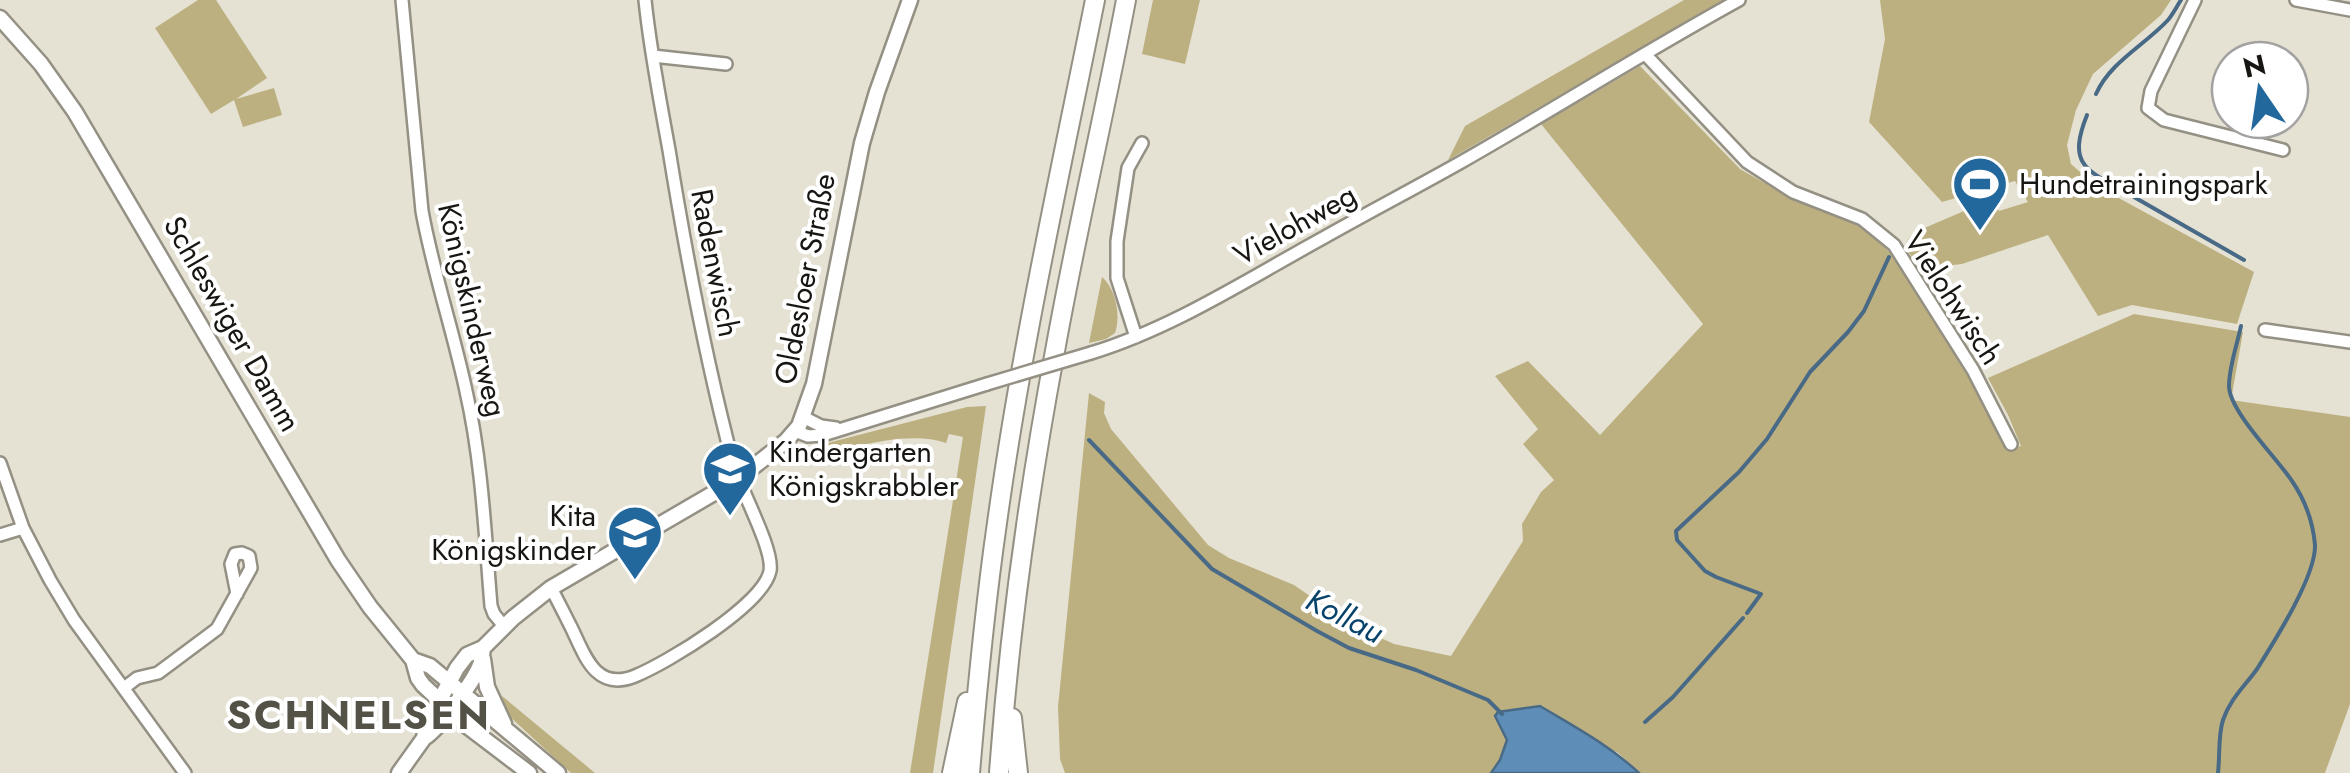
<svg xmlns="http://www.w3.org/2000/svg" width="2350" height="773" font-family="Jost,sans-serif">
<style>
.green{fill:#bdb080}
.water{fill:#5e8eb7;stroke:#496a86;stroke-width:2.5}
.lines{fill:none;stroke-linecap:round;stroke-linejoin:round}
.stream{stroke:#496a86;stroke-width:4}
.minor-casing{stroke:#949084;stroke-width:16}
.major-casing{stroke:#949084;stroke-width:19}
.highway-casing{stroke:#949084;stroke-width:22}
.minor{stroke:#fff;stroke-width:11}
.major{stroke:#fff;stroke-width:14}
.highway{stroke:#fff;stroke-width:18}
.minor-bridge-casing{stroke:#949084;stroke-width:16;stroke-linecap:butt}
.minor-bridge{stroke:#fff;stroke-width:11}
.labels{text-anchor:middle;stroke-width:8;stroke-linejoin:round;paint-order:stroke}
.poi-label{font-size:30px;fill:#181612;stroke:#fff;text-anchor:start}
.street-label{font-size:30px;fill:#181612;stroke:#fff}
.water-label{font-size:32px;font-style:italic;fill:#06426a;stroke:#fff}
.district-label{font-size:40px;font-weight:bold;letter-spacing:2.5px;fill:#545146;stroke:#fff}
</style>
<rect width="100%" height="100%" fill="#e5e2d4"/>
<path class="green" d="M198 0H216L267 78 236 99 274 88 282 115 243 127 234 100 211 114 155 28Z
M1153 0H1200L1185 64 1142 54Z
M1684 0H1726L1448 160 1465 126Z
M1880 0H2171L2161 15 2093 74 2076 110 2067 145 2071 164 2095 185 2254 272 2237 324 2132 305 2098 316 2048 235 1962 264 1927 268 1924 263 1918 267 1905 246 1909 238 1915 232 1992 199 1999 211 2028 202 2015 181 1942 202 1869 122 1885 39Z
M1640 66 1740 169 1798 202 1860 222 1892 255 1969 370 2006 450 2021 446 2008 415 1988 378 2134 314 2243 332 2231 400 2350 417V704L2325 773H1639L1617 752 1498 712 1495 716 1507 740 1500 760 1491 773H1065L1060 759 1058 707 1089 393 1105 402 1104 413 1111 429 1208 545 1229 558 1294 585 1352 625 1394 644 1451 656 1523 541 1522 524 1541 492 1554 480 1523 444 1538 429 1495 376 1528 361 1600 435 1703 324 1541 124Z
M1102 277C1116 289 1121 316 1115 333L1106 339 1089 343Z
M986 406 933 773H910L963 437 949 434 946 443C905 429 846 450 804 459L816 446 967 407Z
M502 696 595 773H571L507 714Z"/>
<path class="water" d="M1540 706C1575 727 1609 745 1639 773H1491L1500 760 1507 740 1495 716 1498 712Z"/>
<g class="lines">
<path class="stream" d="M2096 94C2110 62 2145 45 2168 20 2173 14 2177 6 2181 0
M2087 115C2067 165 2086 170 2126 192
M2134 197 2244 260
M1089 440 1212 569 1317 631 1349 648 1416 670 1488 700 1502 714
M1747 613 1761 594 1716 577 1705 571 1677 540 1676 531 1739 472 1767 439 1810 372 1848 332 1864 311 1889 257
M1645 722 1673 697 1743 618
M2218 773C2220 756 2218 735 2223 720 2230 699 2245 686 2257 669 2274 642 2316 576 2315 545 2313 522 2305 500 2292 481 2277 458 2229 411 2229 386 2229 367 2237 345 2241 326"/>
<g class="minor-casing">
<path id="minor" d="M402 0 422 211C433 272 453 330 466 391 482 461 485 534 491 606L494 614 504 626
M2195 0 2151 91 2148 108 2164 120 2283 150
M2296 0 2350 10
M1645 54 1747 162 1793 192 1862 219 1894 245 1973 370 2011 444
M653 56 726 64
M2265 330 2350 342
M1136 337 1117 278V241L1128 168 1142 143
M1091 353C1173 328 1248 279 1323 238 1369 212 1417 187 1463 161 1556 108 1646 51 1739 0
M803 417 821 426 836 428
M795 431 808 436 823 435 987 384
M0 463 23 528 50 580 74 620 185 773
M0 535 23 528
M551 588C558 601 565 615 572 629 585 656 596 692 635 676 667 663 763 605 770 571 774 549 740 489 733 463 706 361 686 255 669 150 660 100 650 50 645 0
M124 688 137 678 158 673 217 629 251 568 249 556 242 553 235 554 231 564 237 594"/>
</g>
<g class="major-casing">
<path id="major" d="M0 18 41 64 75 112 338 560 370 607 413 660 418 678 423 685 467 726 529 773
M483 659 487 687 504 724
M413 660 430 666 558 773
M424 738C438 730 474 681 480 665 482 660 482 654 483 648
M399 773 424 738 426 726 457 668 467 655 483 648 513 618 551 588 738 479 786 441 799 426 814 384 862 143 877 92 910 0"/>
</g>
<g class="highway-casing">
<path id="highway" d="M1012 718 1018 773
M952 773 967 702
M970 773C977 690 985 606 997 523 1021 348 1060 174 1095 0
M999 773C1009 632 1029 490 1055 351 1076 233 1104 117 1126 0"/>
</g>
<use href="#minor" class="minor"/>
<use href="#major" class="major"/>
<use href="#highway" class="highway"/>
<g class="minor-bridge-casing">
<path id="minor-bridge" d="M987 384 1091 353"/>
</g>
<use href="#minor-bridge" class="minor-bridge"/>
</g>
<defs>
<g id="stadium-pin" transform="scale(2.875)"><path d="M0 17L-7.5 6A9.5 9.5 0 1 1 7.5 6Z" fill="#22689c" stroke="#fff"/><path d="M0-5a6.5 5 0 1 0 0 10a6.5 5 0 1 0 0-10ZM-3.5-1.8h7v3.6h-7Z" fill="#fff"/></g>
<g id="school-pin" transform="scale(2.875)"><path d="M0 17L-7.5 6A9.5 9.5 0 1 1 7.5 6Z" fill="#22689c" stroke="#fff"/><path d="M0-5L7-2L0 1L-7-2ZM-4 1L0 2.5L4 1V4Q0 6-4 4Z" fill="#fff"/></g>
</defs>
<g fill-rule="evenodd">
<use href="#stadium-pin" x="1980" y="184"/>
<use href="#school-pin" x="730" y="469"/>
<use href="#school-pin" x="635" y="533"/>
</g>
<g class="labels">
<g class="poi-label">
<text x="2019" y="194">Hundetrainingspark</text>
<text x="769" y="462">Kindergarten<tspan x="769" dy="34">Königskrabbler</tspan></text>
<text x="596" y="526" text-anchor="end">Kita<tspan x="596" dy="34">Königskinder</tspan></text>
</g>
<g class="street-label">
<text transform="translate(1295 225) rotate(-29)" y="10">Vielohweg</text>
<text transform="translate(715 263) rotate(79)" y="10">Radenwisch</text>
<text transform="translate(805 279) rotate(-79)" y="10">Oldesloer Straße</text>
<text transform="translate(1953 298) rotate(57)" y="10">Vielohwisch</text>
<text transform="translate(472 310) rotate(77)" y="10">Königskinderweg</text>
<text transform="translate(232 324) rotate(60)" y="10">Schleswiger Damm</text>
</g>
<g class="water-label">
<text transform="translate(1345 616) rotate(27)" y="11">Kollau</text>
</g>
<g class="district-label">
<text x="359" y="729">SCHNELSEN</text>
</g>
</g>
<g transform="translate(2260 90) rotate(347)"><circle r="48" fill="#ffffff" stroke="#a3a2a0" stroke-width="2.5"/>
<path d="M0-8L18 38L0 25L-18 38Z" fill="#22689c"/>
<text y="-15" font-size="28" font-weight="bold" text-anchor="middle" fill="#181612">N</text>
</g>
</svg>
